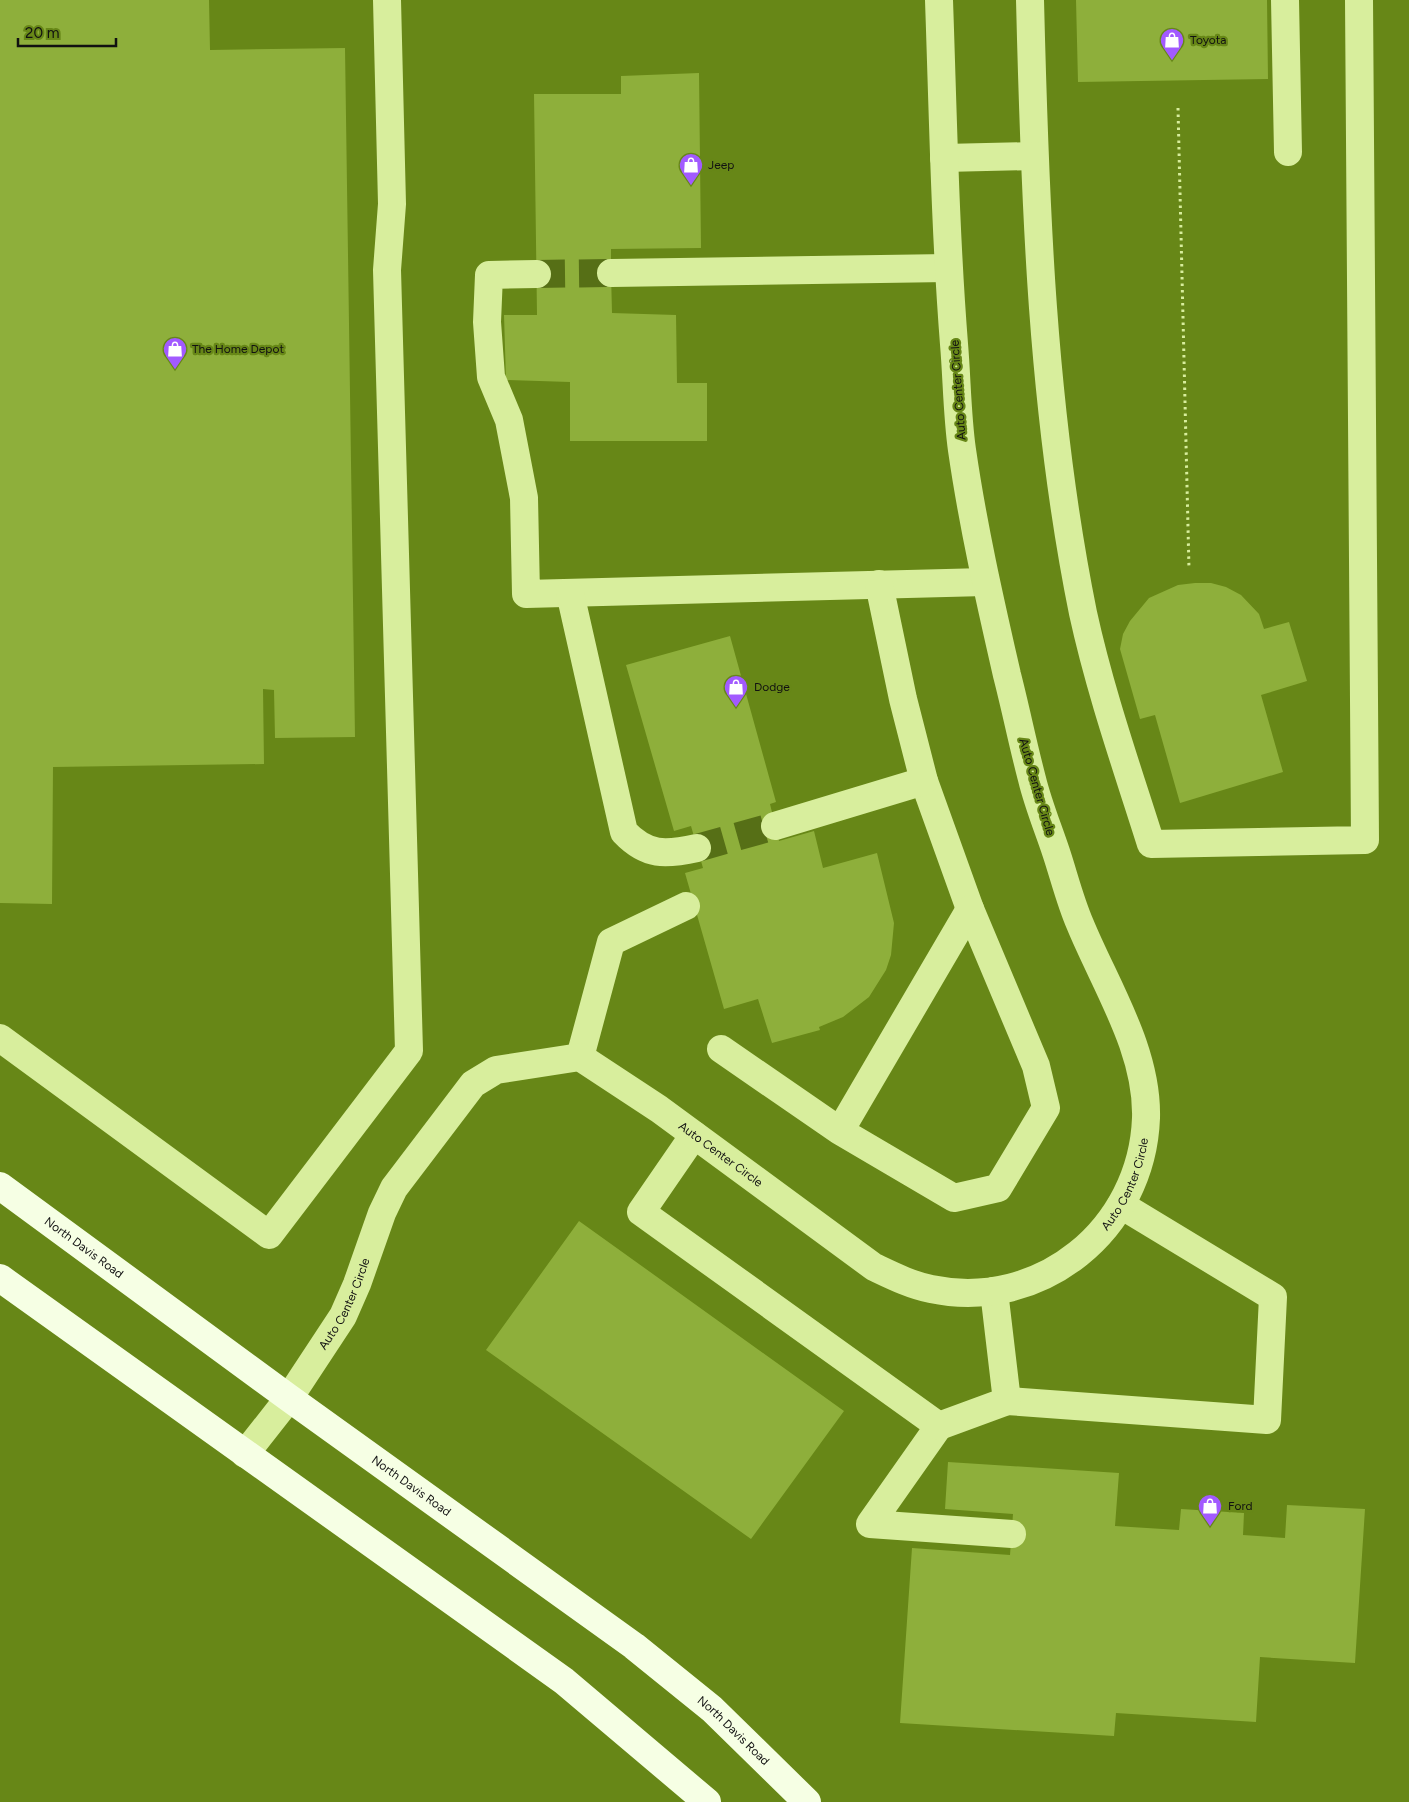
<svg xmlns="http://www.w3.org/2000/svg" width="1409" height="1802" font-family="Figtree,sans-serif">
<style>
.building{fill:#8eaf3b}
.lines{fill:none;stroke-linecap:round;stroke-linejoin:round}
.minor-tunnel{stroke:#566f16;stroke-width:28;stroke-dasharray:28 14;stroke-linecap:butt}
.path{stroke:#d8ee9d;stroke-width:3;stroke-dasharray:2.5 4;stroke-linecap:butt}
.minor{stroke:#d8ee9d;stroke-width:28}
.major{stroke:#f6ffe4;stroke-width:28}
.labels{text-anchor:middle;stroke-width:4.5;stroke-linejoin:round;paint-order:stroke}
.poi-label{font-size:12px;fill:#111;stroke:#678717;text-anchor:start}
.street-label{font-size:12px;fill:#111;stroke:#678717}
</style>
<rect width="100%" height="100%" fill="#678717"/>
<path class="building" d="M0 0H209L210 50 345 48 355 737 275 738 274 690 263 689 264 764 53 767 52 904 0 903Z
M1076 0H1267L1268 79 1078 82Z
M699 73 701 248 611 249V273L612 313 676 315 677 383H707V441H570V382L506 380 504 315H537L534 94H621V76Z
M1195 583H1211L1226 587 1241 595 1259 614 1264 629 1289 622 1307 681 1261 695 1283 772 1180 803 1155 715 1140 719 1120 649 1123 634 1130 621 1149 598 1178 585Z
M730 636 776 802 770 804 779 841 814 831 823 868 877 853 894 923 891 955 886 970 869 997 843 1017 819 1027 820 1030 772 1043 758 999 724 1009 685 873 703 868 691 826 674 831 626 665Z
M579 1221 844 1411 751 1539 486 1350Z
M948 1462 1119 1473 1115 1526 1179 1530 1181 1509 1244 1513 1243 1535 1285 1538 1287 1505 1365 1509 1355 1663 1260 1657 1256 1722 1116 1713 1114 1736 900 1723 912 1548 1010 1555 1013 1514 945 1509Z"/>
<g class="lines">
<path class="minor-tunnel" d="M537 274 611 273
M697 848 775 826"/>
<path class="path" d="M1178 108 1189 569"/>
<g class="minor">
<path d="M1030 0C1035 205 1042 411 1083 613 1100 691 1127 768 1151 844L1365 840 1359 0"/>
<path d="M1285 0 1288 152"/>
<path d="M944 158 1034 156"/>
<path d="M611 273 948 268"/>
<path d="M537 274 489 275 487 322 491 377 509 420 524 498 526 594 985 582"/>
<path d="M879 584 903 699 924 781 970 909"/>
<path d="M570 593 624 832C647 856 665 855 697 848"/>
<path d="M775 826 924 781"/>
<path d="M0 1038 269 1235 409 1051 387 270 392 204 387 0"/>
<path d="M721 1049 840 1131 954 1198 998 1188 1046 1108 1036 1066 970 909 840 1131"/>
<path d="M580 1057 611 942 686 906"/>
<path d="M694 1135 641 1212 939 1426 870 1524 1012 1534"/>
<path d="M1007 1401 1267 1420 1273 1297 1121 1205"/>
<path d="M939 1426 1007 1401 994 1291"/>
<path id="s1" d="M245 1454 289 1398 343 1316 357 1284 382 1213 394 1188 473 1084 496 1070 580 1057 659 1109 874 1267C893 1276 911 1285 931 1289 1041 1312 1142 1229 1146 1118 1148 1050 1105 985 1080 924 1070 901 1064 876 1056 852 1048 828 1038 804 1032 779 1023 745 1016 710 1007 675 990 601 973 526 962 450 957 415 957 379 954 344 945 229 943 115 939 0"/>
</g>
<g class="major">
<path id="s2" d="M0 1186 289 1398 634 1646 712 1709 807 1802"/>
<path d="M0 1278 564 1681 707 1802"/>
</g>
</g>
<defs>
<g id="shop-pin" transform="scale(1.25)"><path d="M0 17L-7.5 6A9.5 9.5 0 1 1 7.5 6Z" fill="#a25aff" stroke="#678717"/><path d="M-5-2.5h2.3a2.7 3.5 0 0 1 5.4 0H5L5.5 6h-11ZM-1.5-2.5h3a1.5 2.3 0 0 0-3 0Z" fill="#fff"/></g>
</defs>
<g fill-rule="evenodd">
<use href="#shop-pin" x="1172" y="40"/>
<use href="#shop-pin" x="691" y="165"/>
<use href="#shop-pin" x="175" y="349"/>
<use href="#shop-pin" x="736" y="687"/>
<use href="#shop-pin" x="1210" y="1506"/>
</g>
<g class="labels">
<g class="poi-label">
<text x="1190" y="44">Toyota</text>
<text x="708" y="169">Jeep</text>
<text x="192" y="353">The Home Depot</text>
<text x="754" y="691">Dodge</text>
<text x="1228" y="1510">Ford</text>
</g>
<g class="street-label">
<text transform="translate(958 390) rotate(-94)" y="4">Auto Center Circle</text>
<text transform="translate(1037 787) rotate(74)" y="4">Auto Center Circle</text>
<text dy="4" stroke="none"><textPath href="#s1" startOffset="721">Auto Center Circle</textPath></text>
<text dy="4" stroke="none"><textPath href="#s1" startOffset="1215">Auto Center Circle</textPath></text>
<text dy="4" stroke="none"><textPath href="#s2" startOffset="104">North Davis Road</textPath></text>
<text dy="4" stroke="none"><textPath href="#s1" startOffset="181">Auto Center Circle</textPath></text>
<text dy="4" stroke="none"><textPath href="#s2" startOffset="509">North Davis Road</textPath></text>
<text dy="4" stroke="none"><textPath href="#s2" startOffset="914">North Davis Road</textPath></text>
</g>
</g>
<path d="M18 38v8h98v-8" fill="none" stroke="#111111" stroke-width="2.5"/>
<text x="25" y="38" font-size="15" fill="#111111" stroke="#678717" stroke-width="4" paint-order="stroke">20 m</text>
</svg>
